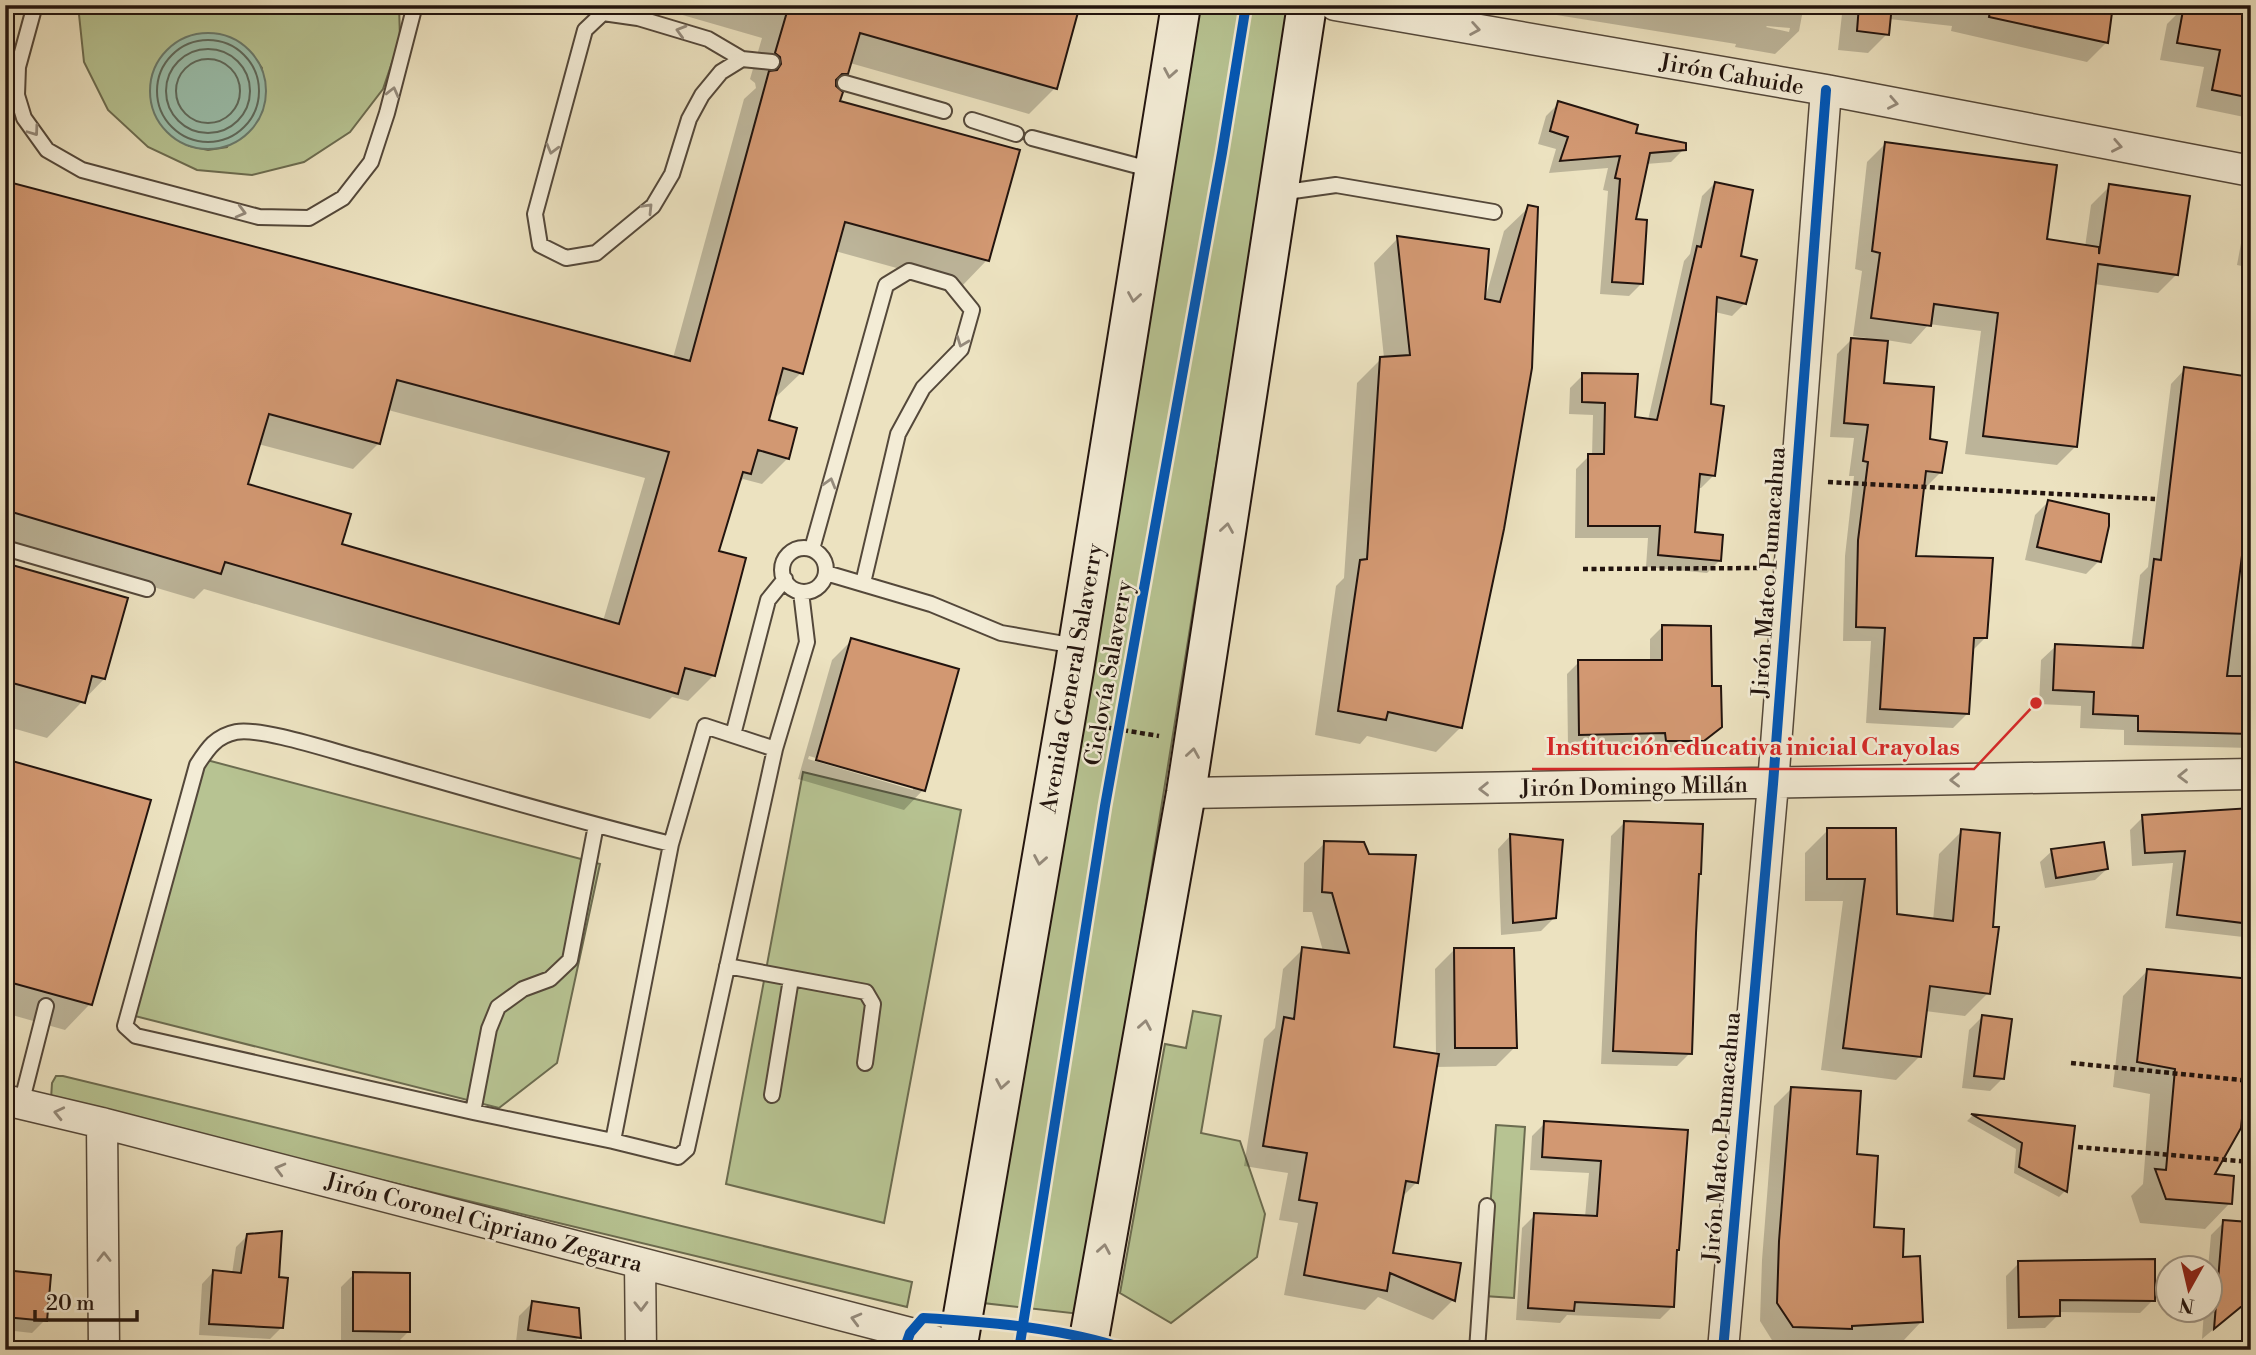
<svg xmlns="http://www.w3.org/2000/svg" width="2256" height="1355" font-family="'Libre Bodoni',serif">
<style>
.green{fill:#b7c392;stroke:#6c6c50;stroke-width:2;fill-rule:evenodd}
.water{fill:#9abfac;stroke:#6a7b6d;stroke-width:2}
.shadow{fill:#0003;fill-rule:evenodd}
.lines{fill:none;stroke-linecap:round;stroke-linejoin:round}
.shore{stroke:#5e6a5d;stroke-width:2}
.building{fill:#d29872;stroke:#22140e;stroke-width:2;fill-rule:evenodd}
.service-casing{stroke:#54483a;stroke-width:18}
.minor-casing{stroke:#54483a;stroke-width:33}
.secondary-casing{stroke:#22140e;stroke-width:42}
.path{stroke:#22140e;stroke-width:4.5;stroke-dasharray:5 3.5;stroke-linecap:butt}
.service{stroke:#f3ecd6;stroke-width:14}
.minor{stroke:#f3ecd6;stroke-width:30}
.secondary{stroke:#f3ecd6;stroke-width:38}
.cycleway-casing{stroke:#f3ecd6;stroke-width:15}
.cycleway{stroke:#0057b8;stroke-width:10}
.oneway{stroke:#958b7c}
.labels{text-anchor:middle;stroke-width:5;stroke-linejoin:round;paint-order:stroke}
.street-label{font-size:23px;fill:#22140e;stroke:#f3ecd6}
.leader{fill:none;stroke:#d62828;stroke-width:2.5}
.callout-dot{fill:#d62828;stroke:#f3ecd6;stroke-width:2.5}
.callout-label{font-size:24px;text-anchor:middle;font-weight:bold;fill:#d62828;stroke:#f3ecd6;stroke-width:5;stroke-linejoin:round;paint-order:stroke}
</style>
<rect width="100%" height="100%" fill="#ece2c0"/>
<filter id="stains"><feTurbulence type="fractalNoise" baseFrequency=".00286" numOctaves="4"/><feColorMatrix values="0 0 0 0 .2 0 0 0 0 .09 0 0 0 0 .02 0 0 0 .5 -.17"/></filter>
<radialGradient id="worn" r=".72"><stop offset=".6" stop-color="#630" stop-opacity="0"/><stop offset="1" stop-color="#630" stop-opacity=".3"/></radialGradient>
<path class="green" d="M78 5H399L400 39 383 89 350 132 304 162 252 175 197 170 148 147 108 110 84 62ZM199 34C231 40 243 40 262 68L227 147 208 150 189 146 155 68C167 49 178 41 199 34Z
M1194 5H1290L1080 1314 983 1303Z
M203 759 600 864 557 1063 499 1108 127 1014Z
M803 772 961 810 884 1223 726 1184Z
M1193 1011 1221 1016 1201 1133 1240 1141 1265 1214 1257 1257 1171 1323 1120 1293 1165 1044 1186 1048Z
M56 1076H63L912 1282 907 1307 58 1102 51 1099 52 1083Z
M1496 1125 1525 1127 1514 1298 1484 1296Z"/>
<path class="water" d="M150 91a58 58 0 1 1 116 0a58 58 0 1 1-116 0Z"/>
<path class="shadow" d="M648 5H1079L1055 88 1029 114 850 63 847 73 833 86 838 102 987 260 962 286 835 251 801 373 775 398H773L767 422 788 458 762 484 743 479 737 485 717 552 714 675 688 701 672 697 650 719 204 589 194 599 5 543V183L673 358 744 99 756 88 755 83 750 79 762 38ZM388 410 645 478 603 621 340 545 246 485 258 444 353 469 379 443Z
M1519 5H1804L1799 31 1775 54 1735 47 1736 44 1519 9ZM1767 26 1790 28 1789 32 1766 27Z
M1843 5H2112L2106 43 2087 62 1951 31 1952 26 1889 19 1887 34 1868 53 1838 50Z
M2184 7 2251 38V112L2244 117 2196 107 2204 67 2160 60 2167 24Z
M1559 103 1634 134 1684 149 1671 162 1646 164 1634 221 1642 283 1629 296 1600 294 1608 191 1603 190 1608 168 1549 173 1556 149 1538 144 1546 116Z
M1886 143 2045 241 2085 247 2091 205 2110 186 2176 275 2158 293 2094 284 2076 446 2057 465 1965 454 1981 331 1929 324 1911 344 1886 340 1882 385 1928 441 1941 472 1926 487 1922 486 1914 557 1985 638 1971 652 1968 713 1953 728 1866 723 1871 641H1843L1845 556 1854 476H1849L1854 438 1830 437 1837 354 1852 339 1865 340 1866 338 1853 336 1862 271 1855 269 1867 162Z
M1715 183 1739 257 1745 303 1732 316 1715 312 1709 406 1714 475 1701 488H1698L1693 533 1720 560 1707 573 1646 567 1648 538H1575L1576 469 1589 456H1592L1593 415 1569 414 1570 388 1583 375 1633 418 1648 420 1684 261 1690 254 1702 196Z
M1529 207 1461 727 1436 752 1367 736 1360 744 1315 735 1336 586 1344 578 1357 383 1381 359 1384 358 1374 263 1398 238 1486 296 1504 231Z
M2251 220V268L2237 265 2244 227Z
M2185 369 2231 376 2233 374 2251 376V748L2124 745V730L2080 728 2081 706 2039 704 2041 660 2056 646 2131 649 2140 575 2148 567 2171 384Z
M2048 502 2099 561 2086 574 2025 560 2035 515Z
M5 565 104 679 47 738 5 726Z
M1662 627 1710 688 1721 727 1691 752H1654L1653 745 1568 746 1567 674 1579 662 1650 661V639Z
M852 640 923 790 904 810 798 779 832 660ZM809 756 913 786V790L808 759Z
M5 761 90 1004 65 1030 5 1013Z
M2251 812V929L2243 937 2165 928 2173 863 2132 866 2130 830 2143 817Z
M1624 823 1690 1053 1677 1066 1601 1064 1611 836Z
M1828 830 1895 915 1933 921 1939 854 1962 831 1988 993 1965 1016 1925 1011 1919 1057 1896 1080 1821 1070 1843 901H1805V853Z
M1510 836 1554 918 1541 931 1501 935 1498 849Z
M1325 843 1392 1048 1436 1055 1435 969 1454 950 1515 1047 1496 1066 1435 1067 1417 1182 1402 1197 1391 1255 1453 1300 1433 1320 1378 1297 1365 1310 1284 1295 1298 1223 1279 1220 1288 1173 1244 1166 1264 1039 1275 1028 1283 969 1303 949 1323 951 1312 912H1303L1304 863Z
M2052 851 2107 869 2095 880 2045 888 2040 862Z
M2148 970 2251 981V1039L2246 1044 2212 1176 2230 1203 2205 1229 2140 1223 2131 1196 2143 1184 2150 1094 2113 1087 2123 996Z
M1982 1017 2003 1078 1990 1091 1962 1088 1969 1030Z
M1792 1088 1872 1229 1901 1259 1921 1322 1904 1340 1836 1343 1833 1346 1775 1345 1760 1321 1762 1260 1774 1106Z
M1972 1116 2073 1128 2065 1191 2059 1197 2014 1173 2016 1149 1967 1121Z
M1545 1123 1686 1131 1678 1250 1675 1252 1673 1306 1660 1319 1567 1315 1560 1323 1516 1320 1522 1228 1535 1215 1585 1217 1589 1173 1530 1170 1532 1136Z
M2224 1222 2227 1318 2202 1339 2204 1310H2210V1268H2208L2211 1235Z
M247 1236 277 1278 282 1327 270 1339 199 1335 202 1284 213 1272 232 1274 236 1247Z
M2019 1263 2153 1300 2140 1313 2058 1312V1315L2045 1328 2007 1329 2006 1276Z
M5 1272 45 1320 32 1333 5 1330Z
M354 1274 409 1331 396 1344H341V1287Z
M532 1303 579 1337 567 1350 516 1342 519 1316Z"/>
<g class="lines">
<path class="shore" d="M157 91a51 51 0 1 1 102 0a51 51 0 1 1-102 0Z
M166 91a42 42 0 1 1 84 0a42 42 0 1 1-84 0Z
M176 91a32 32 0 1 1 64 0a32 32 0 1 1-64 0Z"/>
</g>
<path class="building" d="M789 5H1080L1057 89 860 33 848 74H842L836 80V86L843 92 840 101 1020 150 989 261 845 222 803 374 783 368 769 420 797 428 789 459 758 450 751 474 743 472 719 551 746 558 715 676 685 668 678 694 225 562 221 574 5 510V181L690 361 769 71 777 70 781 64 780 57 775 53ZM397 380 669 452 619 624 342 544 351 514 248 484 269 414 380 444Z
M1859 5H1892L1889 35 1857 31Z
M1991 5H2113L2108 43 1989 17Z
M2184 5H2251V98L2212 90 2220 50 2177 43Z
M1558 101 1638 125 1636 133 1686 143V150L1650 153 1636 219 1647 220 1643 284 1612 282 1620 179 1615 178 1620 156 1560 161 1568 137 1550 131Z
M1885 142 2057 165 2047 239 2099 247V254L2109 184 2190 196 2178 275 2098 264 2077 447 1983 436 1998 313 1934 304 1931 326 1871 318 1880 253 1872 251Z
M1715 182 1753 190 1741 256 1757 260 1746 304 1717 297 1711 404 1724 406 1715 476 1700 474 1695 532 1723 535 1721 561 1658 555 1660 526H1588V454H1604L1605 403 1582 402V373L1638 374 1635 417 1657 420 1697 246 1701 247Z
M1528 205 1538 207 1532 368 1504 529 1462 728 1388 712 1386 720 1338 711 1360 560 1367 559 1380 357 1410 355 1397 236 1489 249 1485 299 1500 302Z
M1851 338 1888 341 1884 383 1934 387 1930 439 1947 442 1942 473 1926 471 1916 556 1993 558 1987 638H1974L1969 714 1880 709 1885 628 1856 627 1858 540 1868 462 1863 461 1868 425 1844 423Z
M2184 367 2251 377V483L2227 676H2251V734L2138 731V716L2093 714 2094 692 2053 690 2055 644 2143 648 2154 559 2161 560Z
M2048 500 2109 514V526L2101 562 2037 547Z
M5 563 128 598 105 679 92 676 85 703 5 681Z
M1662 625 1711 626 1712 686H1721L1722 727 1704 741H1666L1665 733 1579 735 1578 660H1662Z
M851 638 959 669 925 791 816 760Z
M5 759 151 800 92 1005 5 981Z
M2251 808V924L2177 915 2185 851 2145 853 2142 815Z
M1624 821 1703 824 1701 874H1699L1696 933 1692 1054 1613 1051Z
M1827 828H1896L1897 914 1953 921 1961 829 2000 833 1993 927H1999L1990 994 1930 986 1921 1057 1843 1048 1865 879H1827Z
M1510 834 1563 840 1556 918 1513 923Z
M1324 841 1364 842 1369 854 1416 855 1394 1047 1439 1054 1418 1183 1406 1181 1393 1253 1461 1263 1455 1301 1390 1273 1387 1291 1304 1275 1317 1203 1299 1200 1307 1153 1263 1146 1284 1017 1294 1019 1302 947 1349 953 1332 893 1322 892Z
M2104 842 2108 869 2056 878 2051 849Z
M1454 948H1514L1517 1048H1455Z
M2147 969 2251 979V1032L2241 1128 2215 1174 2234 1176 2232 1204 2166 1199 2155 1169 2166 1170 2175 1069 2137 1062Z
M1982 1015 2012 1019 2004 1079 1974 1076Z
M1791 1087 1861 1091 1857 1154 1878 1156 1874 1227 1904 1229 1903 1257 1920 1256 1923 1322 1852 1326V1329L1793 1327 1777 1303 1779 1241Z
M1971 1114 2075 1126 2067 1192 2019 1167 2022 1143Z
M1544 1121 1688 1130 1679 1250H1677L1674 1307 1575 1302 1574 1311 1528 1308 1534 1213 1597 1216 1601 1161 1542 1157Z
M2223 1220 2249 1222 2242 1306 2214 1329Z
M282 1231 279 1277 288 1278 283 1328 209 1324 213 1270 241 1273 247 1234Z
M2155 1259V1301L2060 1300V1316L2019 1317 2018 1261Z
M5 1270 51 1275 47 1321 5 1317Z
M353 1272 410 1273V1332L353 1331Z
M532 1301 579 1308 581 1338 528 1330Z"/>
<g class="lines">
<g class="service-casing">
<path id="service" d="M35 5 18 67 17 95 24 118 47 150 82 170 259 217 309 218 343 198 371 162 387 113 415 5
M742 59 721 72 702 95 689 119 672 174 653 206 596 253 566 258 540 245 535 214 585 30 603 13 638 18 708 39 742 59 772 62
M845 83 944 111
M972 120 1016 134
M1032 138 1153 170
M1279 193 1336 185 1494 212
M5 548 147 589
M782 570a22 22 0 1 1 44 0a22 22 0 1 1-44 0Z
M812 549 886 285 909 271 950 283 972 310 961 349 923 388 898 434 863 583
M826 573 931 604 1001 633 1076 646
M733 735 768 600 785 579
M775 749 705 726 671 844 613 1141 678 1157 687 1149 775 749 807 642 801 592
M727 966 866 992 873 1004 865 1063
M772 1095 791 979
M21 1104 46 1006
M473 1112 489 1029 498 1007 523 989 550 979 570 960 596 825
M613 1141 473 1112 136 1036 125 1026 197 765C208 748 216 736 236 732 262 727 338 753 366 760 468 789 569 819 671 844
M1477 1350 1487 1206"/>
</g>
<g class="minor-casing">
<path id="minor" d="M1335 5 1826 90 2251 171
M1186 793 2251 774
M5 1100 102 1123 910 1333 961 1350
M102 1123 104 1350
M640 1263 641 1350
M1723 1350 1773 784 1826 90"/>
</g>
<g class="secondary-casing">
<path id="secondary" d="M957 1350 1074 670 1181 5
M1087 1350 1186 793 1307 5"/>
</g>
<path class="path" d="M1828 482 2155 499
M1583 569 1760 568
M1098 726 1159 736
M2071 1063 2251 1081
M2078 1147 2251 1162"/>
<use href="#service" class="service"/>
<use href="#minor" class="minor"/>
<use href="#secondary" class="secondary"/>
<g class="cycleway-casing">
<path id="cycleway" d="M904 1350 910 1333 923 1318C992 1322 1063 1328 1129 1350
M1019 1350 1105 806 1222 153 1246 5
M1723 1350 1773 784 1826 90"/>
</g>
<use href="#cycleway" class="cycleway"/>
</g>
<defs><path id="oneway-chevron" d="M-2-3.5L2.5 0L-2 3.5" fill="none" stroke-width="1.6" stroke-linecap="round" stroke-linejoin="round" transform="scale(1.75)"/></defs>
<g class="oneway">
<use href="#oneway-chevron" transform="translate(1475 29) rotate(10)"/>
<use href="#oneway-chevron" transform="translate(681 31) rotate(-164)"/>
<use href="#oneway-chevron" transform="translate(1170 73) rotate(100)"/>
<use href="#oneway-chevron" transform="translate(393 92) rotate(-76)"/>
<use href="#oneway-chevron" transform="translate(1893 103) rotate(11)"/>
<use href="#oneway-chevron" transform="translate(34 131) rotate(54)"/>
<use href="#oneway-chevron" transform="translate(2117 146) rotate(11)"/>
<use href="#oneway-chevron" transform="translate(552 149) rotate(105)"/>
<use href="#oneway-chevron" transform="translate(648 208) rotate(-46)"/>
<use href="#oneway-chevron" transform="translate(241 212) rotate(15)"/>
<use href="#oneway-chevron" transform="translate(1134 297) rotate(99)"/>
<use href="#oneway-chevron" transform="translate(962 342) rotate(111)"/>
<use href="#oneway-chevron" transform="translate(830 483) rotate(-74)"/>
<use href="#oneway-chevron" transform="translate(1227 528) rotate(-81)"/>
<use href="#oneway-chevron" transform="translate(1193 753) rotate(-81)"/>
<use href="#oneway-chevron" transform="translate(2183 776) rotate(179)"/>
<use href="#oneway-chevron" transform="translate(1955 780) rotate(179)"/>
<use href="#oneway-chevron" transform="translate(1484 789) rotate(179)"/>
<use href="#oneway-chevron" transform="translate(1040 860) rotate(100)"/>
<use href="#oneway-chevron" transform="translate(1145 1025) rotate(-80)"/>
<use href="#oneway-chevron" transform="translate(1002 1084) rotate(100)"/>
<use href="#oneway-chevron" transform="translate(59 1113) rotate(-167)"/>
<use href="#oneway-chevron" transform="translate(280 1169) rotate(-165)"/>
<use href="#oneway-chevron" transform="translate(1104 1249) rotate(-80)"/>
<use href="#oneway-chevron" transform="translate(104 1257) rotate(-90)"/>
<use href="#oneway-chevron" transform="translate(641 1306) rotate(89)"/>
<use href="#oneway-chevron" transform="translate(856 1319) rotate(-165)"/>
</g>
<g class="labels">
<g class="street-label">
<text transform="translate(1732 74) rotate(10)" y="8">Jirón Cahuide</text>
<text transform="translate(1768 572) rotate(-86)" y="8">Jirón Mateo Pumacahua</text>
<text transform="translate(1108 673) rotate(-80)" y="8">Ciclovía Salaverry</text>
<text transform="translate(1071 678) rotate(-80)" y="8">Avenida General Salaverry</text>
<text transform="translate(1634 786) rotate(-1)" y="8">Jirón Domingo Millán</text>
<text transform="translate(1721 1137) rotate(-85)" y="8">Jirón Mateo Pumacahua</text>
<text transform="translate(484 1222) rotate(15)" y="8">Jirón Coronel Cipriano Zegarra</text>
</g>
</g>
<path class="leader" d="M2036 703L1974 769H1532"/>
<circle class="callout-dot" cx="2036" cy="703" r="7"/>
<g class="callout-label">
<text x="1753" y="755">Institución educativa inicial Crayolas</text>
</g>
<rect width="2256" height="1355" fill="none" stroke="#ece2c0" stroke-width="28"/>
<rect x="7" y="7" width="2242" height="1341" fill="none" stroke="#22140e" stroke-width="3.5"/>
<rect x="14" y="14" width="2228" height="1327" fill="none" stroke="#22140e" stroke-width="2"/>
<g transform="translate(2189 1289) rotate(188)"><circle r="33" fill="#f3ecd6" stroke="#9f9686" stroke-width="2"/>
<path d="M0-5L12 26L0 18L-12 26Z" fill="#8f2418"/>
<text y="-10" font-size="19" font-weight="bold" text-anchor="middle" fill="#22140e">N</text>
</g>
<path d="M35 1310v10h102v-10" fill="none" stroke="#22140e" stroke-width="3.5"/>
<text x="46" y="1310" font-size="21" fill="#22140e" stroke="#f3ecd6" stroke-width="5" paint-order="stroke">20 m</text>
<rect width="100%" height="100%" filter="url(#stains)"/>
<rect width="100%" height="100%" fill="url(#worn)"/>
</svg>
